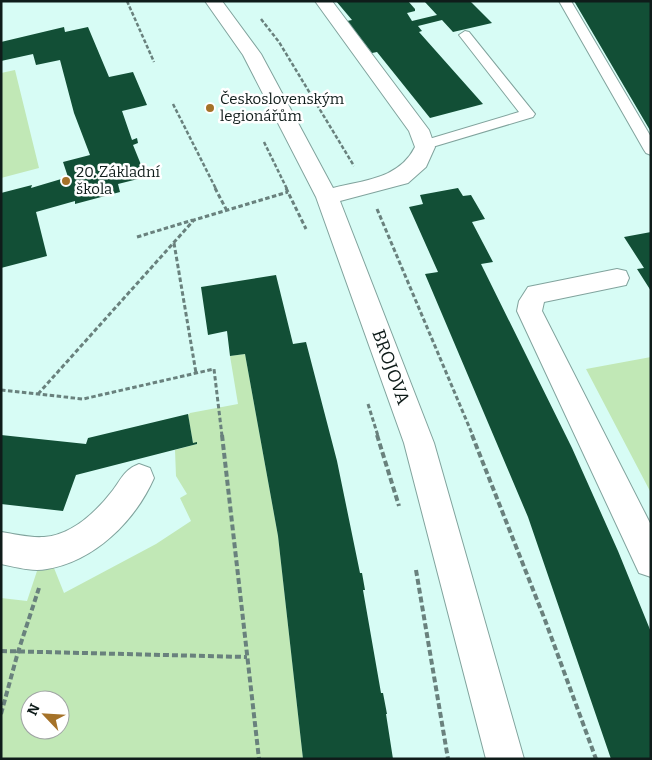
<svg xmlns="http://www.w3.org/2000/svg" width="652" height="760" font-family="Bitter,serif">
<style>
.green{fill:#c1e8b6;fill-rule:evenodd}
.building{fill:#124f36}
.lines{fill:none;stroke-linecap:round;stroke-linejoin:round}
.lane-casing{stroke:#81a39d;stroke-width:2}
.street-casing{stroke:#81a39d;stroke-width:2}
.path-far2{stroke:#69817d;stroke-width:2.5;stroke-dasharray:4 2;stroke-linecap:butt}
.path-far1{stroke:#69817d;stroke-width:3;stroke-dasharray:4.5 2.5;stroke-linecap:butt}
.path{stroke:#69817d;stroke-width:4;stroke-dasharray:6 3;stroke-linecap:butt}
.lane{fill:#fff;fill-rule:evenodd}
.street{fill:#fff;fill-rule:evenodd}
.poi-dot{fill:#a57229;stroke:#fff;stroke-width:2}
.labels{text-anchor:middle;stroke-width:5;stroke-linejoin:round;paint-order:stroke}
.far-poi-label{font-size:15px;fill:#0f1c1a;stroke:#fff;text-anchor:start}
.street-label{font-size:18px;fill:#0f1c1a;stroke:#fff}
</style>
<rect width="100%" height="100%" fill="#d7fcf5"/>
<path class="green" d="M15 70 39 168 1 178V73Z
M245 354 278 536 303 759H1V598L27 601 39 565 54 568 64 593 156 544 191 521 180 498 187 494 176 476 175 450 197 444 193 443 188 415 190 413 238 404 230 356ZM30 700H60V730H30Z
M651 357V493L586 369Z"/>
<path class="building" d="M336 1H408L415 9V11L407 13 412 21 437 15 424 1H470L492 23 453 32 442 20 418 26 422 31 419 32 483 104 430 118 377 52 372 53 347 21 352 20Z
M574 1H651V132Z
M64 27 65 32 88 27 109 77 133 72 147 105 122 111 132 140 137 138 138 143 133 145 146 177 118 184 120 192 75 204V201L36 212 47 256 1 268V193L32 185 31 188 68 177 63 162 90 155 74 113 60 60 36 65 33 54 1 61V42Z
M458 188 463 196 471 195 485 219 472 222 493 262 481 264 572 448 618 551 651 632V759H611L528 517 425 274 438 272 409 207 423 204 420 195Z
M651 232V291L637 269 644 268 624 237Z
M276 275 293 344 306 342 337 461 360 573H362L365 590H363L381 693H383L387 714H386L393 759H303L278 536 245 354 230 356 227 331 208 335 201 287Z
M188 414 193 443 197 442V444L76 475 63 511 1 504V435L86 444 88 438Z"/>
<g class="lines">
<g class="lane-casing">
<path id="lane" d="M559 1H571L651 137V155L646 153 644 150Z
M465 31 469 32 535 114 533 117 429 148H419L417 145 419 142 519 112 459 35Z"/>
</g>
<g class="street-casing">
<path id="street" d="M205 1H222L261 54 333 188C364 180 399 179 415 147L409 131 315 1H332L429 130 435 147 426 167 408 183 340 201 434 443 524 759H486L404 443 316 197 243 55Z
M617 269 626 271 629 278 626 285 544 302 542 311 651 525V577L639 573 517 311 519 301 528 287Z
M139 464 150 468 154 478C135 521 95 561 47 569 32 572 16 567 1 564V532C15 534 29 538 44 537 72 535 96 512 113 490 122 478 124 470 139 464Z"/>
</g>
<path class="path-far2" d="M127 1 154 62
M261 19 279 42 354 166
M173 104 216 189
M264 142 287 189"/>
<path class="path-far1" d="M215 188 226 209
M286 188 306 229
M377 209 473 436
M137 237 193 220
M174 243 196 373
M1 390 83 399 214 369 222 436
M38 394 194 220 288 192
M368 404 378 436"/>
<path class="path" d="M222 435 259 759
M377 435 399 506
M472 435 545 620 596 759
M416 570 448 759
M1 651 247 657
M1 714 18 652 39 588"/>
<use href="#lane" class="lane"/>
<use href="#street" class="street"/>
</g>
<g class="poi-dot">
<circle cx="210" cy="108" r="5"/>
<circle cx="66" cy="181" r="5"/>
</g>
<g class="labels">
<g class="far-poi-label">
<text x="220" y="104">Československým<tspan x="220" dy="17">legionářům</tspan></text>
<text x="76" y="177">20. Základní<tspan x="76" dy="17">škola</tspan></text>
</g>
<g class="street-label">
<text transform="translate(391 367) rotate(70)" y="6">BROJOVA</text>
</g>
</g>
<rect width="652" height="760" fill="none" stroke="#0f1c1a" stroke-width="5"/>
<g transform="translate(45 715) rotate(295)"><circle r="24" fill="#ffffff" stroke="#9fa4a3"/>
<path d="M0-4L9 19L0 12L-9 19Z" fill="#a57229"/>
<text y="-8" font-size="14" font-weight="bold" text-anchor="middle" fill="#0f1c1a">N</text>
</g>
</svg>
